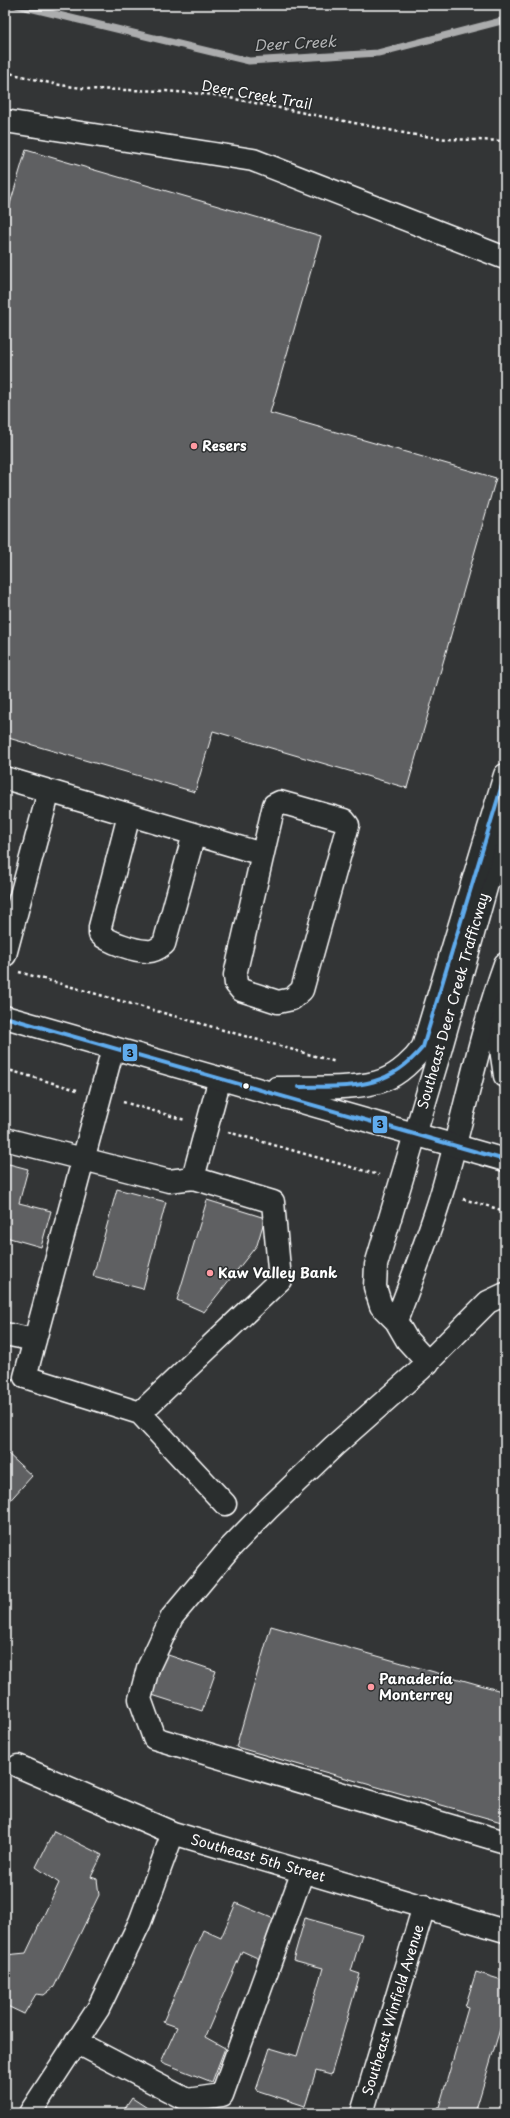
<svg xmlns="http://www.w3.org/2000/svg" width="510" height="2118" font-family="'Playpen Sans',sans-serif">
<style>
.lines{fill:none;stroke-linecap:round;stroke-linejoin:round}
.stream{stroke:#abacad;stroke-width:7}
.building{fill:#5f6162;stroke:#fff}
.minor-casing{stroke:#fff;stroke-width:25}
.major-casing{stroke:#fff;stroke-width:25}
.path{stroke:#fff;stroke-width:2.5;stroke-dasharray:3 3;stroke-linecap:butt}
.minor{stroke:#2a2d2e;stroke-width:22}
.major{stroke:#2a2d2e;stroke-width:22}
.bus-1-casing{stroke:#2a2d2e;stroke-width:7}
.bus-1{stroke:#60acee;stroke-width:4}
.poi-dot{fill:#ff9aa2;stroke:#2a2d2e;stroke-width:1.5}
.bus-dot{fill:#fff;stroke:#2a2d2e;stroke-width:1.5}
.labels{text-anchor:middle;stroke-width:3;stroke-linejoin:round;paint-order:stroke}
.street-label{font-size:14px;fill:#fff;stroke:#2a2d2e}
.poi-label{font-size:14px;font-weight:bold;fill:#fff;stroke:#2a2d2e;text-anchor:start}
.water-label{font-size:15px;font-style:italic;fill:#b2b3b4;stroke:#2a2d2e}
.line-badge{stroke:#2a2d2e;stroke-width:1.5}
.pale-badge-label{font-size:11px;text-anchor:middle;font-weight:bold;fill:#111}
</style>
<rect width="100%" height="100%" fill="#333536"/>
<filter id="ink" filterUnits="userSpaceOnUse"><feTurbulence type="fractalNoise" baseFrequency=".025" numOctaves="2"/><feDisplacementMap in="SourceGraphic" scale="8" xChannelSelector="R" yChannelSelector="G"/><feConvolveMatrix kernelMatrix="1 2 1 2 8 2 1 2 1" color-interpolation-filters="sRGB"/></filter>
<g filter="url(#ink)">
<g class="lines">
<path class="stream" d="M17 5 249 61 378 53 505 20"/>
</g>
<path class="building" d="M26 150 321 236 270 413 496 478 407 788 213 731 195 792 5 737V221Z
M5 1163 28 1169 19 1203 51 1211 41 1247 6 1237 5 1242Z
M117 1189 166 1202 143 1289 93 1276Z
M207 1200 265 1218 257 1245 204 1312 177 1300Z
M5 1451 32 1476 5 1506Z
M271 1626 505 1692V1823L236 1747Z
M165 1654 216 1671 202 1711 152 1695Z
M54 1831 102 1855 91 1877 97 1879 99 1895 54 1987 44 1995 36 1994 24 2014 5 2005V1955L26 1953 59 1883 36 1867Z
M236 1903 281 1922 264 1961 242 1951 205 2037 225 2048 212 2082 161 2062 177 2027 163 2022 203 1930 221 1938Z
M305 1918 362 1934 351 1971 360 1974 331 2075 316 2071 305 2106 256 2090 270 2048 297 2056 323 1968 293 1960Z
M476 1972 505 1981V2019H503L475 2113H435L437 2107H439L468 2008 465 2007Z
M132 2098 155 2113H122Z"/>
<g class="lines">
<g class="minor-casing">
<path id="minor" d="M5 121 253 160 505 258
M5 778 262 854
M280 802 344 820 348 825 302 990 292 999 278 1002 241 990 236 984 235 975 274 805Z
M129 815 100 927V934C108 942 135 951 147 951 153 952 159 948 164 944L194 834
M5 955 49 791
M113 1048 25 1377 140 1413 225 1504
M5 1139 169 1181 193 1178
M505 1294 488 1302 421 1369 334 1446 268 1509 229 1549 172 1617 148 1668 140 1699 154 1738 505 1842
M396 1321C412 1279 429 1236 442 1192 464 1117 478 1039 505 964
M5 1334 35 1340
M428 1363 407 1340 396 1321 381 1306 375 1287 376 1265 440 1051 505 820
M140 1413 280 1280 273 1202 193 1178 220 1078
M18 1766 173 1833 505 1931
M76 2042 187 2100 222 2095 303 1871
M30 2113 98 2009 140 1922 173 1833
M362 2113 424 1906"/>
</g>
<g class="major-casing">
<path id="major" d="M505 1005 501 1049 505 1076
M5 1017 505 1160
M277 1088C305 1087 360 1090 384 1080 399 1074 414 1060 423 1047L505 775"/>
</g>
<path class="path" d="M5 72 54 84 88 89 166 91 215 95 409 134 447 139 505 141
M19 972 336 1062
M5 1069 77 1090
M123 1102 185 1120
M228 1132 379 1175
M463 1199 505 1211"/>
<use href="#minor" class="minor"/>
<use href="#major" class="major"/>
<g class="bus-1-casing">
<path id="bus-1" d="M5 1017 505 1160
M299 1087C352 1086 386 1091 423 1047L505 775"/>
</g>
<use href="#bus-1" class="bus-1"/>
</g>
</g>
<g class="poi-dot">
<circle cx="194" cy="446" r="4"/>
<circle cx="210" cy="1273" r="4"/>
<circle cx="371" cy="1687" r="4"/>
</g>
<circle class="bus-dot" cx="246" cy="1086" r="3.5"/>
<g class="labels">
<g class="street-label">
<text transform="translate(257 95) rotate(10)" y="5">Deer Creek Trail</text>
<text transform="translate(453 1001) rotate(-74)" y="5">Southeast Deer Creek Trafficway</text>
<text transform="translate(258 1858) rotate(16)" y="5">Southeast 5th Street</text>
<text transform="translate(393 2010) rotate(-73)" y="5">Southeast Winfield Avenue</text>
</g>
<g class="poi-label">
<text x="202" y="451">Resers</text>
<text x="218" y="1278">Kaw Valley Bank</text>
<text x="379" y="1684">Panadería<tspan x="379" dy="16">Monterrey</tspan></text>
</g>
<g class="water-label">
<text transform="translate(295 44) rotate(-3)" y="5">Deer Creek</text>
</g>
</g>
<g class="line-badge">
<rect x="122" y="1043" width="16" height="19" rx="4" fill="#60acee"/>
<rect x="372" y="1115" width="16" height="19" rx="4" fill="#60acee"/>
</g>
<g class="pale-badge-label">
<text x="130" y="1057">3</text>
<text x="380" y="1128">3</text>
</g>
<rect width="510" height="2118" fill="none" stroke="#2a2d2e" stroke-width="20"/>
<rect x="10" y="10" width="490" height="2098" fill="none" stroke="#fff" stroke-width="1.5" filter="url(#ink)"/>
</svg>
